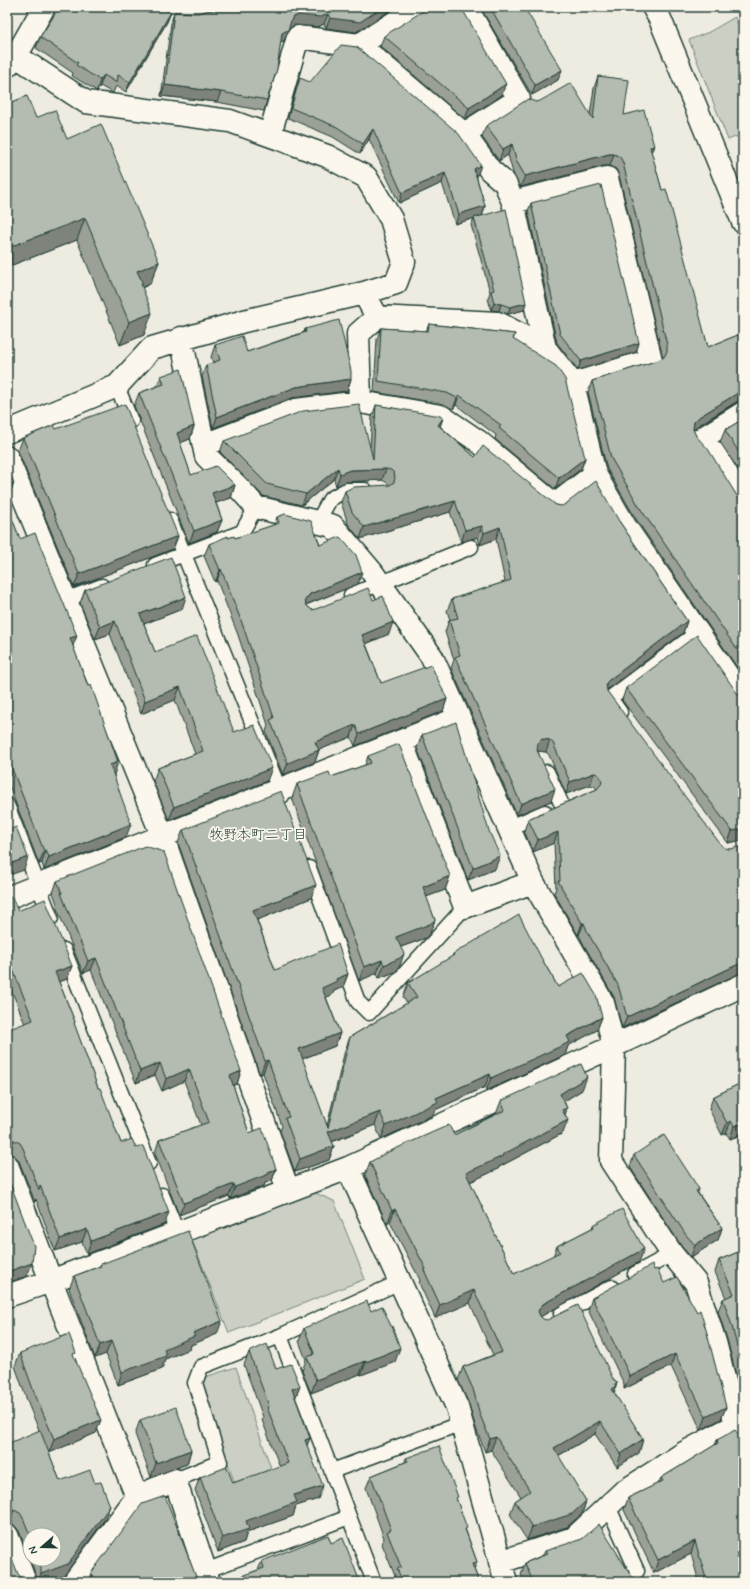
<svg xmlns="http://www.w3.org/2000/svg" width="750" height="1589" font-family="Mynerve,'Klee One',sans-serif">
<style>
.green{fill:#cbcfc4;stroke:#75867c}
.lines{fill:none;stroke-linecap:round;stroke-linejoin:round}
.service-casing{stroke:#1f3d34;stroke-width:17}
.minor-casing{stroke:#1f3d34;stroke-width:25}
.service{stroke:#fbf7ec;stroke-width:14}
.minor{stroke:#fbf7ec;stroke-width:22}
.wall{fill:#9ba197;stroke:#1f3d34;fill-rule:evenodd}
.shaded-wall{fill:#7e837b;stroke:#1f3d34}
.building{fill:#b4bbb0;stroke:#1f3d34}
.labels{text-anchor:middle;stroke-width:3.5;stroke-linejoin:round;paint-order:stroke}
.neighbourhood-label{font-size:14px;fill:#1f3d34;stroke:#fbf7ec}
</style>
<rect width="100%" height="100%" fill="#eeece1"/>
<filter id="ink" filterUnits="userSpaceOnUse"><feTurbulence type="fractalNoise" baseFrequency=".025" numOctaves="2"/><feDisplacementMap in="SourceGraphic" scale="8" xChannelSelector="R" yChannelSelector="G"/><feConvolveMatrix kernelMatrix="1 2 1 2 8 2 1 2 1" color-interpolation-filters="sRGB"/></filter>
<g filter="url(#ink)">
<path class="green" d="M735 17 743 39V134L728 140 689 40 709 32Z
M313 1192 334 1201 365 1279 229 1333 192 1240Z
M236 1367 272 1471 235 1484 202 1388 205 1377Z"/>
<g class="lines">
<g class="service-casing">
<path id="service" d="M117 386 131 421
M170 520 282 796
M317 523 330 499 346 490H365
M155 565 242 532 256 507
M351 595 471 547
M65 600 102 586
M620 712 610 698 698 632
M547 772 562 805
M7 805 51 918
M509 828 545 812
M309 868 358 1002 369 1013 465 907
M64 950 149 1163
M162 1195 177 1232
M635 1274 672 1254
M561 1314 612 1287
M280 1336 374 1582
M332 1471 462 1423
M175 1480 220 1462 195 1383 201 1367 280 1336 400 1282
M608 1506 637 1571
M205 1571 349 1517"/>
</g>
<g class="minor-casing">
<path id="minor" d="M653 7 660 19 743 222
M359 45 419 7
M7 66 16 56 44 7
M270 134 298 37 359 45 464 134 490 170 505 183 513 202 545 348
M464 134 519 99 466 7
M513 202 607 178 651 360 573 384
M364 293 377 317 498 323 545 348 573 384 595 474 625 526 743 698
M181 338 206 456 238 487 256 507 333 526 372 572 432 657 533 882 603 1003 614 1046 611 1161 672 1254 696 1283 715 1342 736 1425 743 1439
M360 402 358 334 377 317
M743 413 701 439 714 453 743 501
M7 432 117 386 152 348 244 321 364 293 396 283 404 262 391 219 366 177 327 156 230 121 86 102 16 56
M204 445 296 410 360 402 441 416 478 441 555 505 595 474
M7 457 162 835 288 1190
M401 741 465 907 533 882
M7 898 459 718
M7 1165 51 1281 137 1497
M348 1168 457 1407 506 1582
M7 1296 51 1281 348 1168 614 1046 743 985
M7 1535 25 1582
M500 1562 574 1538 623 1492 684 1453 736 1425H743
M74 1582 137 1497 175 1480 209 1582"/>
</g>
<use href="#service" class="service"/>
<use href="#minor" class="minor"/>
</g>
<path class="wall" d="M224 7H396L356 32 326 28 324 24 318 27 294 25 289 29 284 41 281 42 267 100 264 111 217 102 161 96 171 23 174 12 197 13 222 8Z
M480 7H524L558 80 532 95Z
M54 12H171L167 22 126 92 116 86 113 93 100 86 97 91 72 76 73 73 36 48 40 37 50 21Z
M384 36 502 95 465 119 380 46Z
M598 76 624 115 654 146 651 152 662 190 708 347 743 333V401L736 402 693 430 696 436 737 496 741 500 743 501V676L636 519 607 469 588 392 592 381 659 360 663 358 619 175 616 169 610 166H604L520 187 513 173 508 155 499 161 482 137 486 126 536 102 590 115 594 88Z
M300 78 478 174 476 175 485 206 482 216 524 310 508 314 499 311 491 310 488 298 490 292 471 225 474 218 455 224 442 183 399 203 369 139 360 154 333 137 288 118 296 88Z
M7 104 36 118 67 139 159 262 150 284 142 288 144 335 120 345 77 240 7 267Z
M531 203 639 343 636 352 578 370 557 343 528 211Z
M429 324 515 334 513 340 585 458 581 469 555 489 495 439 496 435 456 405 453 409 443 404 374 392 377 339 381 328 426 331Z
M305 329 351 379 347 391 292 398 213 428 202 376 206 365 213 363 211 357 215 345 247 352 304 332Z
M161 376 194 426 190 439 180 443 191 475 235 485 231 498 216 503 222 520 217 532 189 543 134 406 139 393 157 386Z
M376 405 443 418 440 426 475 457 556 505 619 521 687 621 683 633 607 690V691L738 974 622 1028 614 997 584 945 579 935H578L554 893 556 888 554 843 533 852 524 831 528 819 597 789 594 786 590 785 566 794 549 755 546 752 538 751 551 801 517 815 451 668 454 660 445 632 449 620H450L447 611 452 599 505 582 496 539 480 545 478 537 461 542 450 512 360 539 348 524 341 502 345 491 389 485 386 482 382 480 346 482 336 486 334 479 302 505 263 496 220 452 224 441 370 447 372 417Z
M743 419V477L720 442 725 430Z
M56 429 178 536 173 549 74 587 18 451 23 438Z
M7 506 20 539 73 646 114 775 126 837 44 870 42 863 39 864 7 780Z
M277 517 320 545 358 584 306 605 312 610 373 600 389 634 366 644 381 683 447 699 443 711 355 746 351 737 319 750 315 762 283 775 266 732 268 725 238 635 217 581 215 582 204 556 209 544 228 538H235L274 525Z
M85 590 182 609 144 624 155 652 234 732 267 781 169 820 153 781 158 768 195 754 175 700 141 714 110 634 95 639 80 603Z
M626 688 737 693 742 697 743 840 728 843 622 700Z
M422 735 495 869 468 880 417 748Z
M368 756 450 876 445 890 426 897 435 920 430 933 426 938 401 947 399 968 395 972 379 978 377 973 359 981 292 798 297 784 331 777 365 765Z
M183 830 311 898 257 920 275 970 348 974 343 987 334 991 332 995 326 997 340 1033 335 1046 302 1059 327 1126 345 1050 350 1037 407 1003 403 997 408 983 452 957 453 954 543 961 558 987 602 1017 597 1030 568 1046 565 1055 486 1091 485 1087 435 1110 433 1115 381 1139 375 1125 332 1142 334 1146 329 1160 295 1172 280 1131 282 1126 263 1073 260 1075 178 843Z
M57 881 241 1071 237 1084 233 1085 249 1133 276 1169 272 1181 265 1183 264 1186 230 1199 229 1196 179 1215 155 1153 159 1140 201 1125 184 1081 162 1091 155 1075 136 1083 91 970 83 973 56 906 57 904 53 893Z
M7 896 18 911 72 966 67 979 59 982 75 1022 74 1024 98 1088 121 1143 165 1224 87 1254 82 1242 55 1251 36 1199 35 1202 19 1161 15 1156 9 1153 25 1024 7 979Z
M743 1082V1134L730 1139 726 1133 722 1135 709 1109 713 1097Z
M582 1090 564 1101 567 1108 565 1115 563 1133 499 1167 498 1169 470 1182 514 1274 553 1256 557 1246 592 1228 593 1225 639 1262 540 1317 617 1382 614 1393 643 1439 639 1453 617 1467 595 1434 558 1456 586 1501 582 1514 567 1527 527 1540 510 1514 515 1501 521 1497 491 1450 485 1452 476 1428 468 1402 458 1380 463 1367 493 1355 470 1303 435 1318 419 1283 420 1280 390 1222 387 1224 365 1175 370 1162 454 1135 496 1114 501 1101Z
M634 1155 699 1189 698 1193 722 1228 718 1240 691 1257 682 1247 630 1167Z
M743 1250V1402L727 1339 718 1311 723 1299 726 1298 715 1272 719 1260Z
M101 1264 217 1334 191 1345 190 1349 165 1359 162 1369 118 1385 106 1354 95 1358 69 1289 74 1276 100 1266Z
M654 1270 726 1407 721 1419 701 1430 671 1366 624 1389V1384L588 1310 592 1298Z
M304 1328 395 1362 361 1375 360 1374 311 1393 302 1371 306 1360 299 1341Z
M249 1352 276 1369 300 1386 295 1399 307 1445 318 1499 296 1506 293 1516 247 1532 244 1542 218 1552 195 1490 200 1477 233 1483 280 1467 262 1420 263 1417 244 1365Z
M20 1353 75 1358 96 1433 49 1453 60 1481 105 1519 63 1577 50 1582H36L37 1578 19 1531 15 1526 9 1523 39 1430 29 1406 15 1366ZM30 1535 54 1559H30Z
M140 1420 191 1450 187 1464 151 1477 135 1434Z
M741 1437 743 1582H699L691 1554 654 1573 624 1510 628 1498 659 1483 661 1478 715 1445 717 1440Z
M406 1458 457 1500 466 1531 477 1562 474 1569 479 1582H393V1581L395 1576 382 1544 384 1538 366 1488 371 1476 405 1462Z
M331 1543 360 1582H235L236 1578 258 1570 262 1561Z
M545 1551 635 1582H524L521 1574 525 1563 543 1555Z
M91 1573 198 1582H88Z"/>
<path class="shaded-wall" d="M383 7H396L356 32 326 28 330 18Z
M171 12 167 22 126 92 130 82Z
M328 14 324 24 318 27 294 25 289 29 284 41 278 43 282 33 292 18 298 15Z
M562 70 558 80 532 95 535 85Z
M104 75 100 86 97 91 100 80Z
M506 84 502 95 465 119 469 108Z
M165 85 221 92 217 102 161 96Z
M373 129 369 139 360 154 363 144Z
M512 144 508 155 499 161 503 149Z
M654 146 649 157 650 147Z
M609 154H614L610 166H604L520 187 525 176Z
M481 165 478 174 470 179 474 169Z
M445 173 442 183 399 203 402 193Z
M485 206 482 216 455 224 459 214Z
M85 218 77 240 7 267V248Z
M159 262 150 284 141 288 137 271Z
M494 303 501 304 499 311 491 310Z
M526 303 524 310 508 314 510 307Z
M152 313 144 335 120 345 129 322Z
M639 343 636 352 578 370 581 361Z
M351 379 347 391 292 398 213 428 217 417 296 387Z
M743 390V398L742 401 736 402 694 428 690 433 694 422 699 417 741 391Z
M459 395 456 405 453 409 457 398Z
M443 418 439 430 438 425Z
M194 426 190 439 172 446 177 433Z
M585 458 581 469 555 489 559 478Z
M338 468 334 479 302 505 306 494Z
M386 469 382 480 346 482 336 486 340 474 350 470Z
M14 483 9 496 7 497V486Z
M235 485 231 498 207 506 212 493Z
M455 501 450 512 360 539 364 527Z
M222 520 217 532 189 543 194 531Z
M482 526 478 537 461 542 465 530Z
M500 527 496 539 480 545 484 533Z
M178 536 173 549 74 587 79 574Z
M221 569 217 581 215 582 220 570Z
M362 572 358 584 305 605V600L310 594Z
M186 597 182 609 136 627 140 614Z
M115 621 110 634 95 639 100 627Z
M687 621 683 633 605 691 606 683 609 680Z
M393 622 389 634 358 647 362 635Z
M77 636 72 648 70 638Z
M180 687 175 700 141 714 145 701Z
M447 699 443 711 355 746 359 734Z
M355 725 351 737 314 752 319 750 315 762 283 775 288 763 315 742Z
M542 739 550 740 546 752 538 751 534 754 538 743Z
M118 762 114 775 105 778 110 765Z
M272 768 267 781 169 820 174 807Z
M594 773 590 785 566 794 570 782Z
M555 789 551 801 517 815 521 804Z
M131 824 126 837 44 870 49 857Z
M743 829V840L728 843 732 831Z
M558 832 554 843 533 852 538 840Z
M46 850 42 863 39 864 44 851Z
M500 856 495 869 468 880 473 868Z
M28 857 24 870 7 876V865Z
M450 876 445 890 418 900 423 887Z
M316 885 311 898 248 924 253 910Z
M435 920 430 933 426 938 392 950 396 937Z
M582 923H584L579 935H578Z
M404 954 399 968 395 972 379 978 384 965Z
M96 958 91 970 83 973 88 961Z
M382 960 377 973 359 981 364 967Z
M743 962V973L738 974 622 1028 627 1017Z
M72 966 67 979 50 985 55 972Z
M348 974 343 987 334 991 332 995 317 1001 322 988 336 979Z
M602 1017 597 1030 568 1046 565 1055 486 1091 491 1078Z
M340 1033 335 1046 294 1062 299 1049Z
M268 1060 263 1073 260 1075 265 1061Z
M160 1063 155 1075 136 1083 140 1071Z
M189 1069 184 1081 162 1091 166 1079Z
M241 1071 237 1084 226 1088 230 1076Z
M490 1074 485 1087 435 1110 433 1115 381 1139 386 1126 436 1098Z
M587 1077 582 1090 555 1107 560 1094Z
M567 1108 563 1121 562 1110Z
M380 1112 375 1125 323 1145 328 1132Z
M568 1120 563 1133 499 1167 498 1169 461 1186 466 1173Z
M731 1121 726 1133 722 1135 727 1123Z
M743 1123V1134L730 1139 734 1126Z
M14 1140 9 1153H7V1141Z
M334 1146 329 1160 295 1172 300 1159Z
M276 1169 272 1181 265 1183 264 1186 230 1199 235 1187Z
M234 1184 229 1196 179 1215 184 1203Z
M395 1209 390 1222 387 1224 392 1211Z
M169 1212 165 1224 87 1254 91 1241Z
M722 1228 718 1240 691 1257 695 1245Z
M87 1229 82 1242 55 1251 60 1239Z
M644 1249 639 1262 538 1318V1311L543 1304Z
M32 1263 27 1276 7 1283V1272Z
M474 1290 470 1303 435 1318 440 1305Z
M222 1321 217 1334 191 1345 190 1349 165 1359 162 1369 118 1385 122 1372 164 1349 193 1333Z
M111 1341 106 1354 95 1358 100 1345Z
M400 1348 395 1362 361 1375 366 1362Z
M675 1354 671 1366 624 1389 629 1377Z
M365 1361 360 1374 311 1393 316 1380Z
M617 1382 615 1387H616L612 1400V1389L615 1384Z
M300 1386 295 1399 292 1389Z
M726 1407 721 1419 701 1430 706 1417Z
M101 1420 96 1433 49 1453 54 1439Z
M600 1421 595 1434 549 1461 554 1448Z
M496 1437 491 1450 485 1452 490 1439Z
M310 1438 305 1451V1440Z
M643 1439 639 1453 617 1467 621 1454Z
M191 1450 187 1464 151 1477 156 1463Z
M323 1486 318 1499 296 1506 293 1516 247 1532 244 1542 218 1552 222 1538 246 1521 294 1495Z
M586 1501 582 1514 567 1527 527 1540 532 1527Z
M110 1506 105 1519 63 1577 50 1582H38L41 1574Z
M14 1510 9 1523H7V1511Z
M695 1541 691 1554 654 1573 658 1560Z
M477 1562 472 1574V1564Z"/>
<path class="building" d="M57 7H160L171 12 130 82 118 75 117 83 104 75 100 80 76 65 78 63 40 37 55 14 54 12Z
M224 7H383L360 22 330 18 328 14 321 17 298 15 292 18 288 30 282 33 277 69 267 100 221 92 165 85 174 12 197 13 222 8Z
M429 7H461L506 84 469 108 384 36Z
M490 7H524L562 70 535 85Z
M341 45 357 47 458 133 481 165 474 169 485 206 459 214 445 173 402 193 373 129 363 144 337 127 291 108 300 78 310 82Z
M598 76 629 80 624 115 644 110 654 146 650 147 662 190 666 189 670 203 708 347 743 333V390L741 391 699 417 694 422 693 429 696 436 708 449 737 496 741 500 743 501V658L640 508 611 458 592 381 659 360 664 357 667 351V345L623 163 620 157 614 154H609L525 176 517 162 512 144 503 149 486 126 528 99 536 102 540 101 571 83 593 119Z
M27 96 36 118 55 110 67 139 101 124 159 262 137 271 143 284H141L152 313 129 322 85 218 7 248V104Z
M601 185 639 343 581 361 560 334 531 203Z
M506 209 526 303 510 307 501 304 494 303 491 291 494 290 474 218Z
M339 320 351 371V379L296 387 217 417 206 365 220 360 215 345 242 336 247 352 306 332 305 329Z
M429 324 515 334 513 339 556 366 565 379 585 458 559 478 499 428 501 425 459 395 457 398 447 393 378 381 381 328 428 331Z
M181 369 194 426 177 433 191 475 216 466 235 485 212 493 222 520 194 531 139 393 164 384 161 376Z
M125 404 178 536 79 574 23 438 54 425 56 429Z
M359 404 373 459 376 405 440 416 443 418 438 425 475 457 483 446 556 505 562 506 567 503 596 481 619 521 687 621 609 680 606 683 607 691 721 845 725 848 730 849 743 846V962L627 1017 618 985 588 933 584 923H582L558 881H560L558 832 538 840 528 819 597 789 602 783 601 778 598 774 594 773 570 782 553 743 550 740 542 739 538 743 537 750 555 789 521 804 455 657 460 655 449 620 458 618 452 599 511 580 500 527 484 533 482 526 465 530 455 501 364 527 352 512 345 491 353 487 390 485 394 482 395 477 394 473 391 470 386 469 350 470 340 474 338 468 306 494 267 484 224 441 303 411Z
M743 419V459L725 430Z
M7 466 14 483 7 486Z
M7 506 20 539 35 533 77 636 70 638 88 686 91 685 118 762 110 765 131 824 49 857 46 850 44 851 7 756Z
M285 514 311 521 320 545 340 537 356 555 362 572 310 594 305 600 306 605 312 610 316 609 368 588 373 600 383 596 393 622 362 635 381 683 431 665 447 699 359 734 355 725 315 742 319 750 288 763 270 720 274 718 242 623 221 569 220 570 209 544 228 536V538L234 536 235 538 279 523 277 517Z
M171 557 186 597 140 614 155 652 197 636 234 732 254 725 272 768 174 807 158 768 203 751 180 687 145 701 115 621 100 627 85 590Z
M697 635 737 693 742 697 743 698V829L732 831 626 688Z
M456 722 489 831 500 856 473 868 422 735Z
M399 744 450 876 423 887 435 920 430 924 396 937 404 954 400 958 384 965 382 960 364 967 297 784 329 772 331 777 371 763 368 756Z
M281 791 316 885 253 910 275 970 338 944 348 974 336 979 337 981 322 988 340 1033 299 1049 328 1128 350 1037 417 997 408 983 454 955 453 954 519 915 543 961 558 987 583 973 596 995 602 1017 567 1036 570 1042 491 1078 490 1074 436 1098 438 1102 386 1126 380 1112 328 1132 334 1146 300 1159 285 1118 289 1117 268 1060 265 1061 183 830Z
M16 827 28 857 7 865V831Z
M145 846 164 852 241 1071 230 1076 249 1133 262 1128 276 1169 268 1172 269 1174 235 1187 234 1184 184 1203 159 1140 209 1122 189 1069 166 1079 160 1063 140 1071 96 958 88 961 61 893H62L57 881Z
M7 896 12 897 18 911 45 899 72 966 55 972 75 1022 74 1023 98 1088H100L121 1143 132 1139 136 1148 143 1146 169 1212 91 1241 87 1229 60 1239 40 1185 39 1190 23 1148 20 1143 14 1140 7 1141V1030L33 1020 9 960 7 961Z
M581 1064 587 1077 560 1094 567 1108 562 1110 568 1120 502 1155 503 1156 466 1173 514 1274 560 1252 557 1246 594 1227 593 1225 622 1209 644 1249 543 1304 538 1311 540 1316 543 1319 547 1320 578 1305 613 1379 617 1382 615 1384 616 1387 612 1389 643 1439 621 1454 600 1421 554 1448 586 1501 572 1514 532 1527 515 1501 530 1491 496 1437 490 1439 480 1415 473 1389 463 1367 502 1352 474 1290 440 1305 424 1270 426 1269 395 1209 392 1211 370 1162 386 1153 449 1125 454 1135 505 1110 501 1101Z
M743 1082V1123L734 1126 731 1121 727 1123 713 1097Z
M664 1135 699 1189 696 1191 722 1228 695 1245 686 1235 634 1155Z
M7 1175 34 1246 32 1263 7 1272Z
M188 1231 222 1321 193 1333 195 1336 164 1349 166 1356 122 1372 111 1341 100 1345 74 1276 101 1266V1264Z
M743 1250V1371L732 1326 723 1299 734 1294 719 1260Z
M652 1265 654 1270 657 1269 664 1283 677 1277 697 1312 700 1310 707 1333 726 1407 706 1417 675 1354 629 1377 628 1372 592 1298Z
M367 1301 371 1311 382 1306 391 1326H392L400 1348 366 1362 365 1361 316 1380 307 1357 313 1355 314 1353 304 1328Z
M69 1334 76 1353 73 1354 101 1420 54 1439 34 1392 20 1353Z
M267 1344 276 1369 291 1364 300 1386 292 1389 310 1438 305 1440 323 1486 294 1495 297 1502 246 1521 249 1529 222 1538 200 1477 227 1467 233 1483 288 1463 267 1407 269 1406 249 1352Z
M176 1407 191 1450 156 1463 140 1420Z
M40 1430 60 1481 90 1470 95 1483 101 1482 110 1506 68 1564 41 1574V1565L39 1559H54V1535H30L23 1518 20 1513 14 1510 7 1511V1444Z
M735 1430 741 1437 743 1438V1501H742L743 1506V1582H707L695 1541 658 1560 628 1498 663 1481 661 1478 718 1443 717 1440Z
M439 1446 458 1497 456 1498 467 1528 465 1529 477 1562 472 1564 479 1582H403L397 1569 401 1567 387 1532 391 1530 371 1476 408 1461 406 1458Z
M165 1496 198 1582H95L91 1573 142 1504Z
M599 1524 635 1582H533L525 1563 547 1554 545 1551 582 1539Z
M328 1535 331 1543 343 1538 360 1582H238L236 1578 264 1568 262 1561Z
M7 1545 18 1574 24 1580 22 1581V1582H7Z"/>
</g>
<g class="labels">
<g class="neighbourhood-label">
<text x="258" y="839">牧野本町二丁目</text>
</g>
</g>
<rect width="750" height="1589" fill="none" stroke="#fbf7ec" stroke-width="24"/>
<rect x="12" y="12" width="726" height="1565" fill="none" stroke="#1f3d34" stroke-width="1.5" filter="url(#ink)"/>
<g transform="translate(42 1547) rotate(250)"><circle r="19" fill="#fbf7ec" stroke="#a3ada2"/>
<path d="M0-3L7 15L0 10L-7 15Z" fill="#1f3d34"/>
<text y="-6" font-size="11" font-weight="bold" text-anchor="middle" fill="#1f3d34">N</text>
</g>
</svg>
